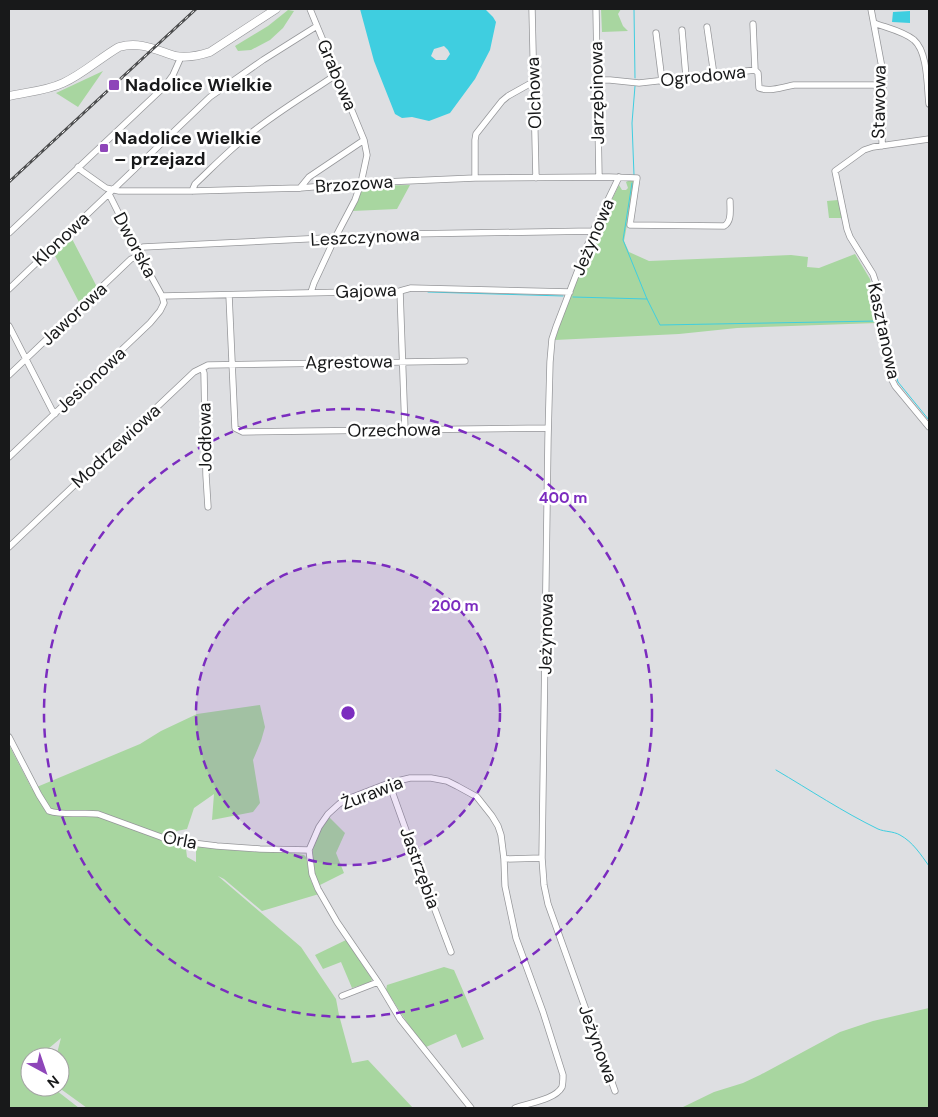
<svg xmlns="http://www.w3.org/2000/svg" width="938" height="1117" font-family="'DM Sans',sans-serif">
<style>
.green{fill:#a8d6a0}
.water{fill:#3fcee0;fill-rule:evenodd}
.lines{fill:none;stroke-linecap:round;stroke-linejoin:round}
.stream{stroke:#3fcee0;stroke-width:1}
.street-casing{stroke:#96979a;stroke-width:7}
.secondary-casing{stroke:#96979a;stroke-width:9}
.street{stroke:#fff;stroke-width:5.5}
.secondary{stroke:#fff;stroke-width:8}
.rail-casing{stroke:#4c4d4e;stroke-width:3}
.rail{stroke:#fff;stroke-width:1;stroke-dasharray:4;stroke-linecap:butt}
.ring{fill:none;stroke:#7b2cbf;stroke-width:2.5;stroke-dasharray:9 6}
.poi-dot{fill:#8e46b9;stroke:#fff;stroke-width:2}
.labels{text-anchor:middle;stroke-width:5;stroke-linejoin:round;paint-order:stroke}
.street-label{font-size:18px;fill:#18191a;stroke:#fff}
.poi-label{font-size:18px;font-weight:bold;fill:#18191a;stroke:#fff;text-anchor:start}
.centre{fill:#7b2cbf;stroke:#fff;stroke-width:2.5}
.ring-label{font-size:15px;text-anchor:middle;font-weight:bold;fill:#7b2cbf;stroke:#fff;stroke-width:5;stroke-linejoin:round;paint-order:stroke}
</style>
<rect width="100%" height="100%" fill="#dedfe2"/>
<path class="green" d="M601 9H621L618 14 623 26 628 31 602 32Z
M288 10 294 11 283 28 270 40 251 50 238 51 235 46 268 26Z
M103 71 78 107 56 93Z
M628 181H635L624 241 629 252 649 261 791 255 808 257 807 267 819 268 855 254 870 279 877 323 737 328 679 334 555 340C571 287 595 234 619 185L622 190H626L628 188 626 182Z
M410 185 397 209 352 211 364 186Z
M838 200 842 218H829L827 201Z
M70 235 97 287 80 304 53 252Z
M260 705 265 727 261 741 253 760 260 803 253 812 212 820 214 794 194 808 187 829 177 831V838L168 841 186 849 187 857 196 862V846L241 851 282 852 304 855 306 857 311 881 319 894 262 911 224 879 218 876 301 947 336 999 339 1015 352 1063 368 1060 413 1108H87L58 1087H60V1057H56L61 1038 48 1049 40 1051 35 1057H30V1063L27 1067 30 1069V1087H52L79 1108H9V745L32 789 140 744 161 731 197 714Z
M329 817 345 833 336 853 344 873 318 886C308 859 311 840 329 817Z
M346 940 372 979 371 982 352 988 341 962 323 969 315 955Z
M444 967 454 970 484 1039 462 1048 456 1034 426 1047 412 1030 386 990 387 985Z
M929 1008V1108H681L714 1092 743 1083 760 1075 840 1032 873 1021Z"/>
<path class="water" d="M360 9H485L493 17 496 22 490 50 475 79 450 113 429 121 412 117 402 118 395 114 374 61ZM444 46 448 50 450 54 446 60H436L431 56 434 49Z
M910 11V23L892 22 893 12Z"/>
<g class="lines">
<path class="stream" d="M634 9 635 78
M634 175 632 123 635 86
M632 183 623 240 647 299 660 325 878 321
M428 292 563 296
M573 297 647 299
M886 321 896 375 898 382 929 420
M776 770C810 790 843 812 878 829 885 832 893 831 900 835 913 842 921 855 929 866"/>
<g class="street-casing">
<path id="street" d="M310 9 364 140 367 155 361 183 355 200 335 238 314 283 311 292
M532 9 536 178
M596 9 599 177
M871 9 883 73 882 146
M874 23C887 28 903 31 914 40 928 52 927 87 929 104
M753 24 755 70
M707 27 714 75
M682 30 686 77
M656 33 662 81
M597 80H610L639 83 755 70 758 73 759 88C770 92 784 87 794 85H884
M929 139 873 147 864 150 835 171 847 229 850 237 873 274 876 283 881 328 891 378 895 386 929 427
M78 167 82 171 106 188 119 191H192L300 188 361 183 475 178 609 177 637 178 630 225 724 226C732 222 730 210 730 201
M475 178V140L476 134 502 101 508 96 533 82
M300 188 309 177 364 140
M192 191 195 184C213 167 230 149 250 134 277 112 308 94 337 74
M9 233 165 86 173 75 181 57
M137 249 143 247 408 234 593 231
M9 289 210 97 263 60 317 26
M400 291 405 430
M229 295 235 428 243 432 548 428
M162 296 400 291 411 288 570 292
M9 326 52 410 55 414
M202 368 204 373 206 475 208 507
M9 375 131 259 140 256
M9 457 150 323 160 311 164 303 162 296 140 256 109 194
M9 547 194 372 208 365 465 361
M9 737 39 795 49 811C63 816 83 812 98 814L161 837 176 841 217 846 260 849 309 850
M389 783 418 864 424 888 434 907 451 952
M504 859 542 858
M342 996 378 982
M615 1091 548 904 544 885 542 858 548 438 550 362 552 339 556 327 593 231 619 177
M471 1108 400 1019 378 982 337 922 318 889 312 874 309 850 319 827 328 814 339 804 345 800 389 783 410 778H431L447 781 457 786 477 797 492 816 498 826 501 835 504 859 505 886 516 938 543 1012 563 1075C563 1079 563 1083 562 1087 555 1100 528 1103 515 1108"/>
</g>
<g class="secondary-casing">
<path id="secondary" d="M9 96C27 92 46 91 63 83 83 74 100 58 119 47 140 41 156 50 175 56 187 58 198 56 210 52L276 9"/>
</g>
<use href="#street" class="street"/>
<use href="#secondary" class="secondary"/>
<g class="rail-casing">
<path id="rail" d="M9 182 196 9"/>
</g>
<use href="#rail" class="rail"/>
</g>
<circle cx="348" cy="713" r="152" fill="#7b2cbf" fill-opacity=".12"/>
<g class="ring">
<circle cx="348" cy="713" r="152"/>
<circle cx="348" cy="713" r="304"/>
</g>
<g class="poi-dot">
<rect x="108" y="79" width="12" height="12" rx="2.5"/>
<rect x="99" y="143" width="10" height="10" rx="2.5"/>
</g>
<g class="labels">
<g class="street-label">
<text transform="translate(337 75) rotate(67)" y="6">Grabowa</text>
<text transform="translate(703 76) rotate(-6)" y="6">Ogrodowa</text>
<text transform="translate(534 93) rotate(-92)" y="6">Olchowa</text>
<text transform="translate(597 93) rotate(-91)" y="6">Jarzębinowa</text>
<text transform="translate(879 102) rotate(-89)" y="6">Stawowa</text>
<text transform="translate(354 184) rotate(-4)" y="6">Brzozowa</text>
<text transform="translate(365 237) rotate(-3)" y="6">Leszczynowa</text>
<text transform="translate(593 237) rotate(-67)" y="6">Jeżynowa</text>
<text transform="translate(61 239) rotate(-43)" y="6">Klonowa</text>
<text transform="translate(135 245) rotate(62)" y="6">Dworska</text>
<text transform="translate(366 291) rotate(-2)" y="6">Gajowa</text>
<text transform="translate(74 314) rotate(-43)" y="6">Jaworowa</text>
<text transform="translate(884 331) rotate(78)" y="6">Kasztanowa</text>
<text transform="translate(349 362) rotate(-1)" y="6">Agrestowa</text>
<text transform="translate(91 380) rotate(-43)" y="6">Jesionowa</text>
<text transform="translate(394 430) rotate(-1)" y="6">Orzechowa</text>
<text transform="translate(205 437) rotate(-91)" y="6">Jodłowa</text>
<text transform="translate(116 446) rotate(-43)" y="6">Modrzewiowa</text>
<text transform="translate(546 634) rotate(-89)" y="6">Jeżynowa</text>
<text transform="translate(372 793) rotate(-21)" y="6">Żurawia</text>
<text transform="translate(180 840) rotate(11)" y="6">Orla</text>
<text transform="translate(420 868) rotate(70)" y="6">Jastrzębia</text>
<text transform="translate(598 1044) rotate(70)" y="6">Jeżynowa</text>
</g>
<g class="poi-label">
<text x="125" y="91">Nadolice Wielkie</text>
<text x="114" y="144">Nadolice Wielkie<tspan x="114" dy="21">– przejazd</tspan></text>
</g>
</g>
<circle cx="348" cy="713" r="8" class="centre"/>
<g class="ring-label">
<text x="563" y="503">400 m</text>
<text x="455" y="611">200 m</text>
</g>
<rect width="938" height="1117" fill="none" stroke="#18191a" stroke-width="20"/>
<g transform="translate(45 1072) rotate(140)"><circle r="24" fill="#ffffff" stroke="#a3a3a3"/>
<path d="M0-4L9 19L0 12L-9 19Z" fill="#8e46b9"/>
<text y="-8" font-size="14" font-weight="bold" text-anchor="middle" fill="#18191a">N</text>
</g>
</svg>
